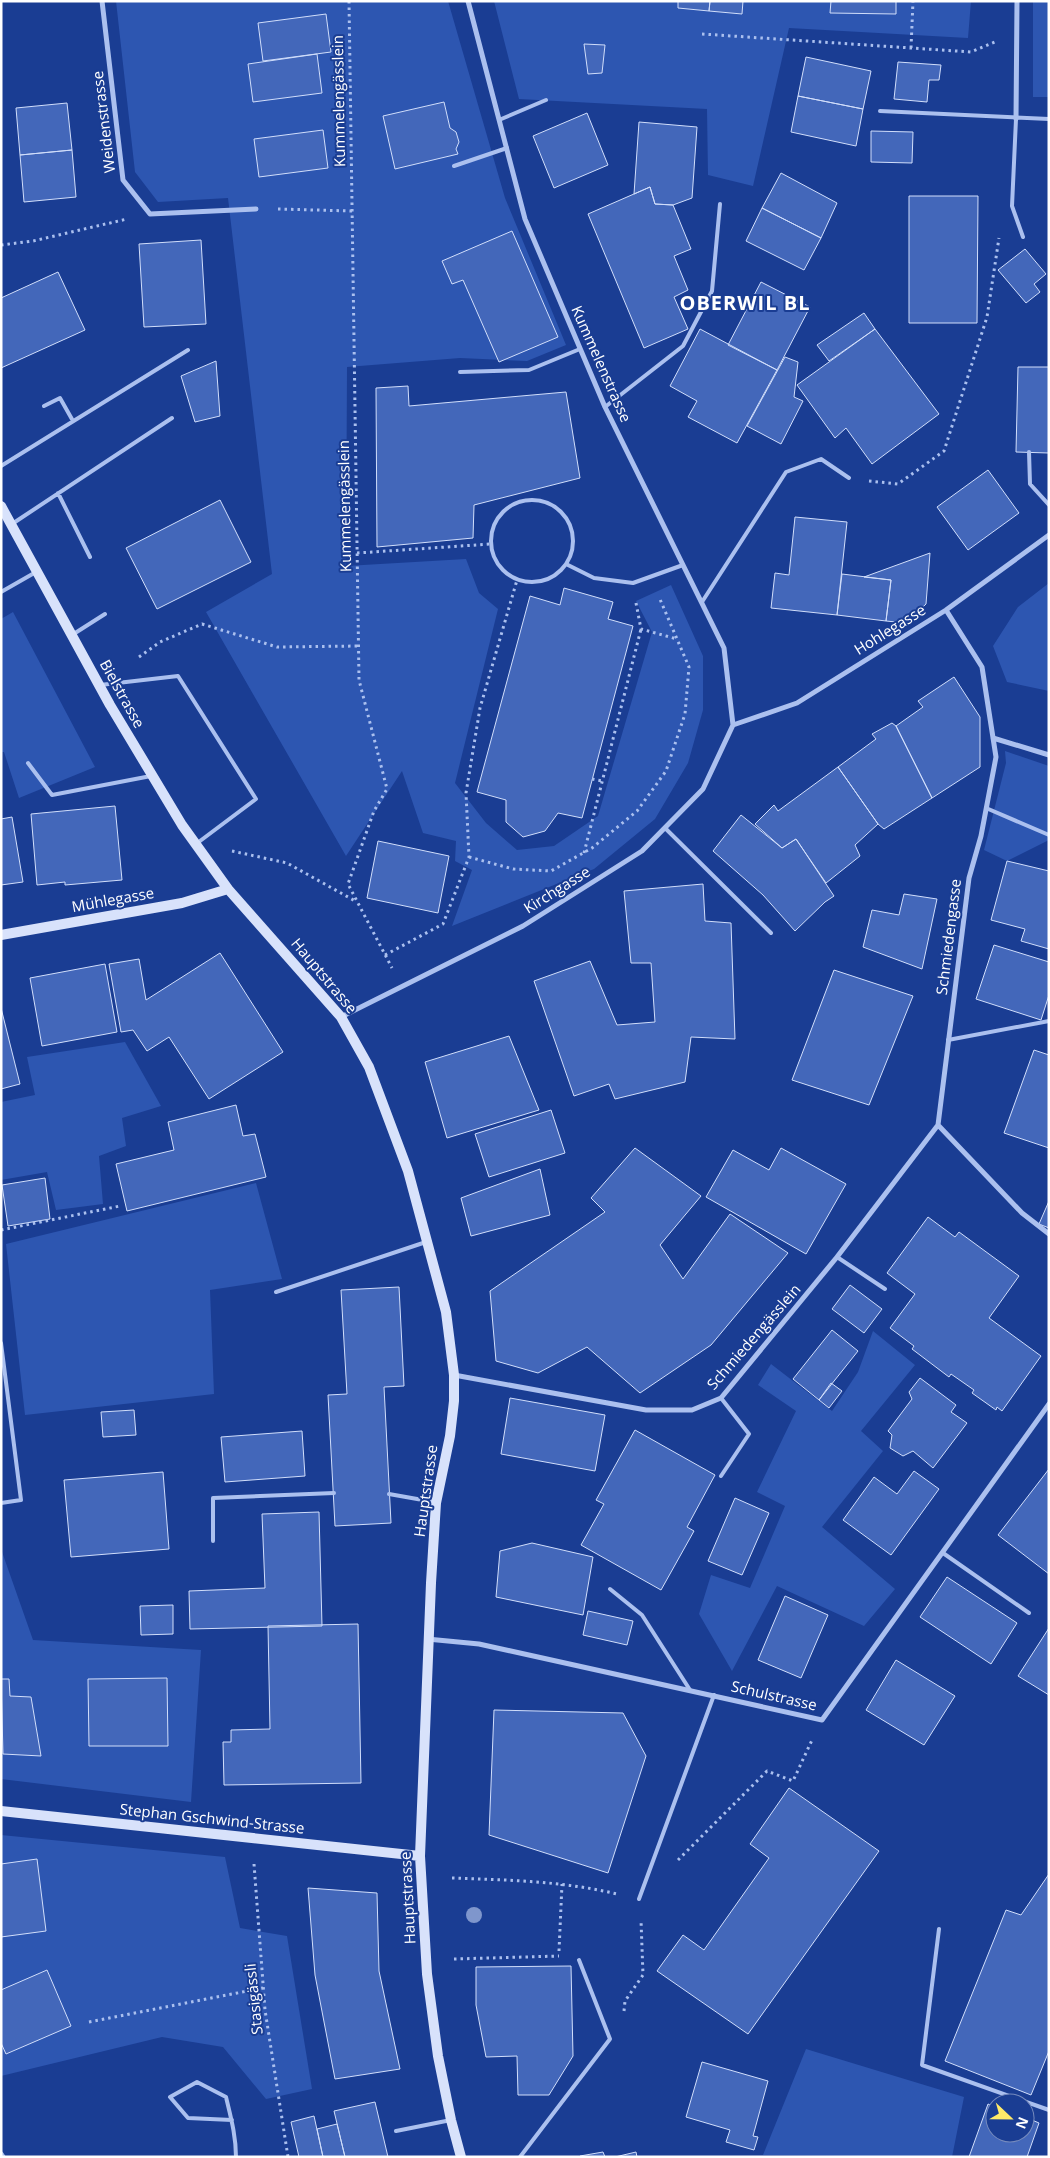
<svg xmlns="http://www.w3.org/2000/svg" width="1050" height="2158" font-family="'Open Sans',sans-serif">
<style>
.green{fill:#2d56b1}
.building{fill:#4367ba;stroke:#d1defb}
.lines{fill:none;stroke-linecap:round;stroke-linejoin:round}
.path{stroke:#abc0ef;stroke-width:3;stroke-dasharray:2.5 4;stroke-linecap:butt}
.lane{stroke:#abc0ef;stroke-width:4}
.street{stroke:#abc0ef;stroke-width:5}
.secondary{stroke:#d8e2fb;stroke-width:10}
.tree{fill:#7f96cc}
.labels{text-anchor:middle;stroke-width:4;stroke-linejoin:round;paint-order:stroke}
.street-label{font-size:15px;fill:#fff;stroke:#1a3d93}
.district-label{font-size:20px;font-weight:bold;letter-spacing:1px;fill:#fff;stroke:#1a3d93}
</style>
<rect width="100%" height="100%" fill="#1a3d93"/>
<path class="green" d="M116 1H448L505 198 566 345 527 361 460 358 347 367 346 566 466 559 479 593 498 609 455 783 486 823 517 850 554 846 598 816 652 632 636 601 671 585 703 656V710L688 763 655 819 594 869 452 926 472 870 455 861 456 841 423 833 402 771 346 856 206 612 272 574 228 198 158 202 135 172Z
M494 1H971L968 38 789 28 753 186 708 175 707 109 519 99Z
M1033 1H1049V97H1033Z
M1049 583V691L1007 682 993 646 1018 607Z
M13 612 95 767 19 798 4 752H1V619Z
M1005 751 1049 766V840L1007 861 984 850 1006 763Z
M125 1042 161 1106 122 1118 126 1146 99 1156 103 1204 56 1210 47 1172 1 1180V1102L35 1095 27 1057Z
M256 1183 282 1279 210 1290 214 1394 25 1415 6 1244Z
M873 1331 915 1365 861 1431 883 1451 822 1527 895 1589 864 1626 777 1586 732 1671 699 1614 711 1575 750 1588 785 1506 757 1492 796 1411 758 1385 771 1364 832 1411 858 1372Z
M1 1549 33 1640 201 1650 191 1802 1 1779Z
M1 1835 225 1857 240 1928 287 1936 312 2089 266 2099 223 2047 162 2037 1 2076Z
M806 2049 964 2097 952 2157 763 2155Z"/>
<path class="building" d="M678 1H710L709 11 678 8Z
M710 1H743L742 14 709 11Z
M831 1H896V14L830 13Z
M326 14 331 52 263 61 258 23Z
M584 44 605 45 602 73 588 74Z
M317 54 322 93 253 102 248 64Z
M806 57 871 71 863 109 798 96Z
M898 62 941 65 939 80H929L927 102 894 99Z
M798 96 863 109 856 146 791 132Z
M444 102 450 128 456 132 459 142 456 149 458 154 395 169 383 116Z
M67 103 72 150 20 155 16 108Z
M587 113 608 165 554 188 533 136Z
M639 122 697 127 692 198 673 205 655 204 650 187 634 194Z
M323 130 328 168 259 177 254 139Z
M871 131 913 132 912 163 871 162Z
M72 150 76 197 24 202 20 155Z
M781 173 837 203 821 238 762 208Z
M650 187 655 204 673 205 691 249 674 256 688 290 674 297 688 329 644 348 588 214Z
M909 196H978L977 323H909Z
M762 208 821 238 804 270 746 241Z
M512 231 558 337 499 362 463 280 452 284 442 261Z
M201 240 206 324 144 327 139 244Z
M1025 249 1046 274 1034 284 1040 292 1026 303 998 270Z
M58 272 85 330 1 368V298Z
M761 282 810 307 777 370 728 345Z
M864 313 875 329 829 361 817 345Z
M700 329 777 370 737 443 688 417 697 401 670 386Z
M875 329 939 414 872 464 846 428 835 438 797 385Z
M785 357 798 362 794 397 803 401 781 444 747 426Z
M216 361 220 416 195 422 181 376Z
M1018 367H1049V453L1016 452Z
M408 386 409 406 566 392 580 478 474 505 473 538 377 547 376 388Z
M988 470 1019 513 968 550 937 507Z
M220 500 251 562 157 609 126 548Z
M795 517 847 522 837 615 771 608 775 573 789 575Z
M930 553 926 604 906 623 886 621 891 580 864 577Z
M842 574 891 580 886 621 837 615Z
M564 588 613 602 608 619 633 626 582 818 558 813 545 831 523 837 506 822V800L477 792 530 596 560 605Z
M954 677 980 717V767L932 798 896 726 923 707 918 701Z
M892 723 896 726 932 798 884 829 878 824 838 767 876 739 872 734Z
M838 767 878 824 855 845 860 856 826 883 796 839 782 848 755 824 774 805 778 811Z
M115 806 122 880 65 885V882L37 885 31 814Z
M741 815 782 848 796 839 834 896 825 902 795 931 763 895 713 851Z
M12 817 23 882 1 885V819Z
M378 841 449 856 438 913 367 898Z
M1007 861 1049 871V949L1021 941 1025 929 991 920Z
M703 884 705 921 731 923 735 1039 691 1037 685 1082 615 1099 609 1084 574 1096 534 981 590 961 617 1025 655 1022 651 963H631L624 891Z
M904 894 937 899 922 969 863 947 872 910 899 915Z
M994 945 1049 962V995L1041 1020 976 999Z
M220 953 283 1052 209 1099 169 1037 147 1051 133 1030 121 1032 109 964 139 959 146 1000Z
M105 964 117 1032 42 1046 30 978Z
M834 970 913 996 869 1105 792 1080Z
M1 1008 20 1084 1 1089Z
M509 1036 539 1110 447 1138 425 1062Z
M1034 1050 1049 1055V1148L1004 1133Z
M236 1105 243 1136 255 1134 266 1177 127 1211 116 1164 174 1150 168 1122Z
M551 1110 565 1153 489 1177 475 1134Z
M635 1148 701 1196 660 1245 683 1279 730 1214 788 1253 711 1345 640 1393 587 1347 538 1373 496 1361 490 1291 605 1212 591 1198Z
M781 1148 846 1184 806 1254 706 1197 733 1150 769 1170Z
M540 1169 550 1215 471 1236 461 1198Z
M45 1178 50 1219 8 1226 2 1185Z
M1049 1201V1228L1039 1224Z
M928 1217 955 1237 959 1232 1019 1276 989 1318 1041 1356 1002 1411 997 1407 996 1410 972 1393 974 1390 951 1374 949 1377 912 1349 914 1346 890 1328 915 1294 887 1273Z
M850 1285 882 1309 864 1333 832 1309Z
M399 1287 404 1386 384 1387 391 1523 335 1526 328 1395 347 1394 341 1290Z
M832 1330 858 1351 819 1400 793 1379Z
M920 1378 956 1405 951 1412 967 1423 933 1468 913 1451 903 1456 890 1448 892 1435 888 1431 912 1399 909 1392Z
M831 1383 842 1391 829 1408 819 1400Z
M510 1398 605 1415 595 1471 501 1454Z
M134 1410 136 1435 103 1437 101 1412Z
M635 1430 715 1475 687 1527 694 1531 661 1590 581 1545 604 1504 596 1500Z
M302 1431 305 1476 225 1482 221 1437Z
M1049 1469V1574L998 1535Z
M914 1471 939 1489 891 1555 843 1520 874 1477 897 1494Z
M163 1472 169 1549 71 1557 64 1480Z
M735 1498 769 1513 742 1575 708 1561Z
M319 1512 322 1626 190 1629 189 1591 265 1588 262 1514Z
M532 1543 593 1557 583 1615 496 1597 500 1551Z
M947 1577 1017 1623 991 1664 920 1617Z
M785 1596 828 1615 801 1678 758 1660Z
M173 1605V1634L141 1635 140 1606Z
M588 1611 633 1621 627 1645 583 1635Z
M358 1624 361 1783 224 1785 223 1742H231V1730L270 1729 268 1626Z
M1049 1628V1695L1018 1676Z
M896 1660 955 1696 924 1745 866 1710Z
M167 1678 168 1746H89L88 1679Z
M1 1679H9L10 1696 31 1697 41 1756 3 1754Z
M494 1710 623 1713 646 1756 608 1873 489 1835Z
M789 1788 879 1851 748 2034 657 1971 683 1935 704 1950 769 1858 750 1844Z
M37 1859 46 1931 1 1937V1864Z
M1049 1874V2051L1031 2095 945 2061 1006 1910 1021 1915Z
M308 1888 377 1893 379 1971 400 2069 335 2079 315 1975Z
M571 1966 573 2056 549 2095H518L517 2056 486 2057 476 2005V1967Z
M47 1970 71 2026 6 2054 1 2043V1990Z
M702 2062 768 2081 753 2136 758 2137 754 2150 726 2142 730 2130 686 2117Z
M375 2102 388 2157H345L334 2111Z
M988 2104 995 2107V2133H1025V2117L1039 2123 1027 2157H969Z
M314 2116 323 2157H299L291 2122Z
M337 2124 345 2157H323L317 2129Z
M603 2152 605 2157H581L580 2156Z
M636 2152 637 2157H615Z"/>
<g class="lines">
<path class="path" d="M349 1 359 680 387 789 374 811 348 884 392 968
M702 34 971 52 995 42
M911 48 913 1
M278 209 352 211
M1 245 33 241 127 219
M869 481 898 484 944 451 987 317 999 238
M357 553 491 544
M636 603 641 629 677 639
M139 657 160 642 202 624 277 647 359 646
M592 779 602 781
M232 851 287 863 357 902
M584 853 641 629
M469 857 513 869 551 871 592 848 637 811 666 771 685 714 689 667 659 597
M385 955 443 924 469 857 466 793 480 708 517 580
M1 1230 120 1206
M678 1860 767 1771 793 1781 812 1740
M254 1864 265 2010 288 2157
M452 1878C507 1880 563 1881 617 1894
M559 1951 562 1884
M454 1959 559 1956
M624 2011 625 2001 643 1975 641 1920
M89 2022 263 1988"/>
<path class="lane" d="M880 111 1049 119
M1016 119 1012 206 1023 237
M499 120 546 100
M454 166 507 148
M460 372 529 370 580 349
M44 406 60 398 73 421
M605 407 683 346 712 291 720 204
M1029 452 1030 484 1049 505
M1 466 188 350
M58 493 90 557
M491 541a41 41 0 1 1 82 0a41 41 0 1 1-82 0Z
M12 524 172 418
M566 564 594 578 633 583 683 565
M1 592 36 572
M702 602 786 472 821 459 849 478
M72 635 105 614
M100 685 178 676 256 799 196 844
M28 763 52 795 151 776
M986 808 1049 835
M665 828 771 933
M948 1040 1049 1021
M837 1257 885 1289
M276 1292 426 1242
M1 1343 21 1500 1 1503
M721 1476 749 1434 721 1398
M389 1494 434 1502
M213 1541V1498L334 1493
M943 1553 1029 1613
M610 1589 642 1615 690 1690
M639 1899 714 1695
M939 1929 922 2065 1049 2110
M232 2120 188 2118 170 2097 197 2082 226 2097C231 2118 236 2136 236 2157
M396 2131 451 2120
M520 2157 610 2039 579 1960"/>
<path class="street" d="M102 1 123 180 150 214 256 209
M468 1 525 219 605 407 724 648 733 725
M1016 119 1017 1
M946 610 982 667 996 757 981 836 969 878 938 1125 1022 1213 1049 1234
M733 725 797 703 946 610 1049 535
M993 738 1049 755
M341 1017 523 926 642 851 703 789 733 725
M454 1375 646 1410H692L721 1398 837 1257 938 1125
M427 1639 479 1644 822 1720 1049 1404
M1 2154 3 2157"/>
<path class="secondary" d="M1 506 110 705 182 825 228 889 341 1017 369 1067 408 1171 446 1312 454 1375V1401L450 1436 436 1503 431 1583 420 1856 427 1974 438 2056 451 2120 461 2157
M1 935 182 903 228 889
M1 1811 420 1856"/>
</g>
<circle class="tree" cx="474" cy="1915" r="8"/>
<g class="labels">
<g class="street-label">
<text transform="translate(339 101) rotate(-91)" y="5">Kummelengässlein</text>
<text transform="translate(104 122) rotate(-97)" y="5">Weidenstrasse</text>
<text transform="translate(601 364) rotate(66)" y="5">Kummelenstrasse</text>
<text transform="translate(345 506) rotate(-91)" y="5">Kummelengässlein</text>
<text transform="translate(890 630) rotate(-32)" y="5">Hohlegasse</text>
<text transform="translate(122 694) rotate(61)" y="5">Bielstrasse</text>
<text transform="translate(557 890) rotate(-32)" y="5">Kirchgasse</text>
<text transform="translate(113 900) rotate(-10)" y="5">Mühlegasse</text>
<text transform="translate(949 937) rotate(-83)" y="5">Schmiedengasse</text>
<text transform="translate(324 976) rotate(50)" y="5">Hauptstrasse</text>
<text transform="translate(754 1337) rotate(-49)" y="5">Schmiedengässlein</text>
<text transform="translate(426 1491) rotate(-82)" y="5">Hauptstrasse</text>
<text transform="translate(774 1696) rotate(13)" y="5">Schulstrasse</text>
<text transform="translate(212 1819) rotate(6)" y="5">Stephan Gschwind-Strasse</text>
<text transform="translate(408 1898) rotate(-93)" y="5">Hauptstrasse</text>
<text transform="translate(254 1999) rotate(-96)" y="5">Stasigässli</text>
</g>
<g class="district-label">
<text x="745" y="310">OBERWIL BL</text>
</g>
</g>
<rect width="1050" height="2158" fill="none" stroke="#ffffff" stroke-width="5"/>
<g transform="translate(1010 2118) rotate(112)"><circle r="24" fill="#1a3d93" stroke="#768bbe"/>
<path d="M0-4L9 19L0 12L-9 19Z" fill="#ffea69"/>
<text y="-8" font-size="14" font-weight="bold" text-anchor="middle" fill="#ffffff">N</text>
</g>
</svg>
